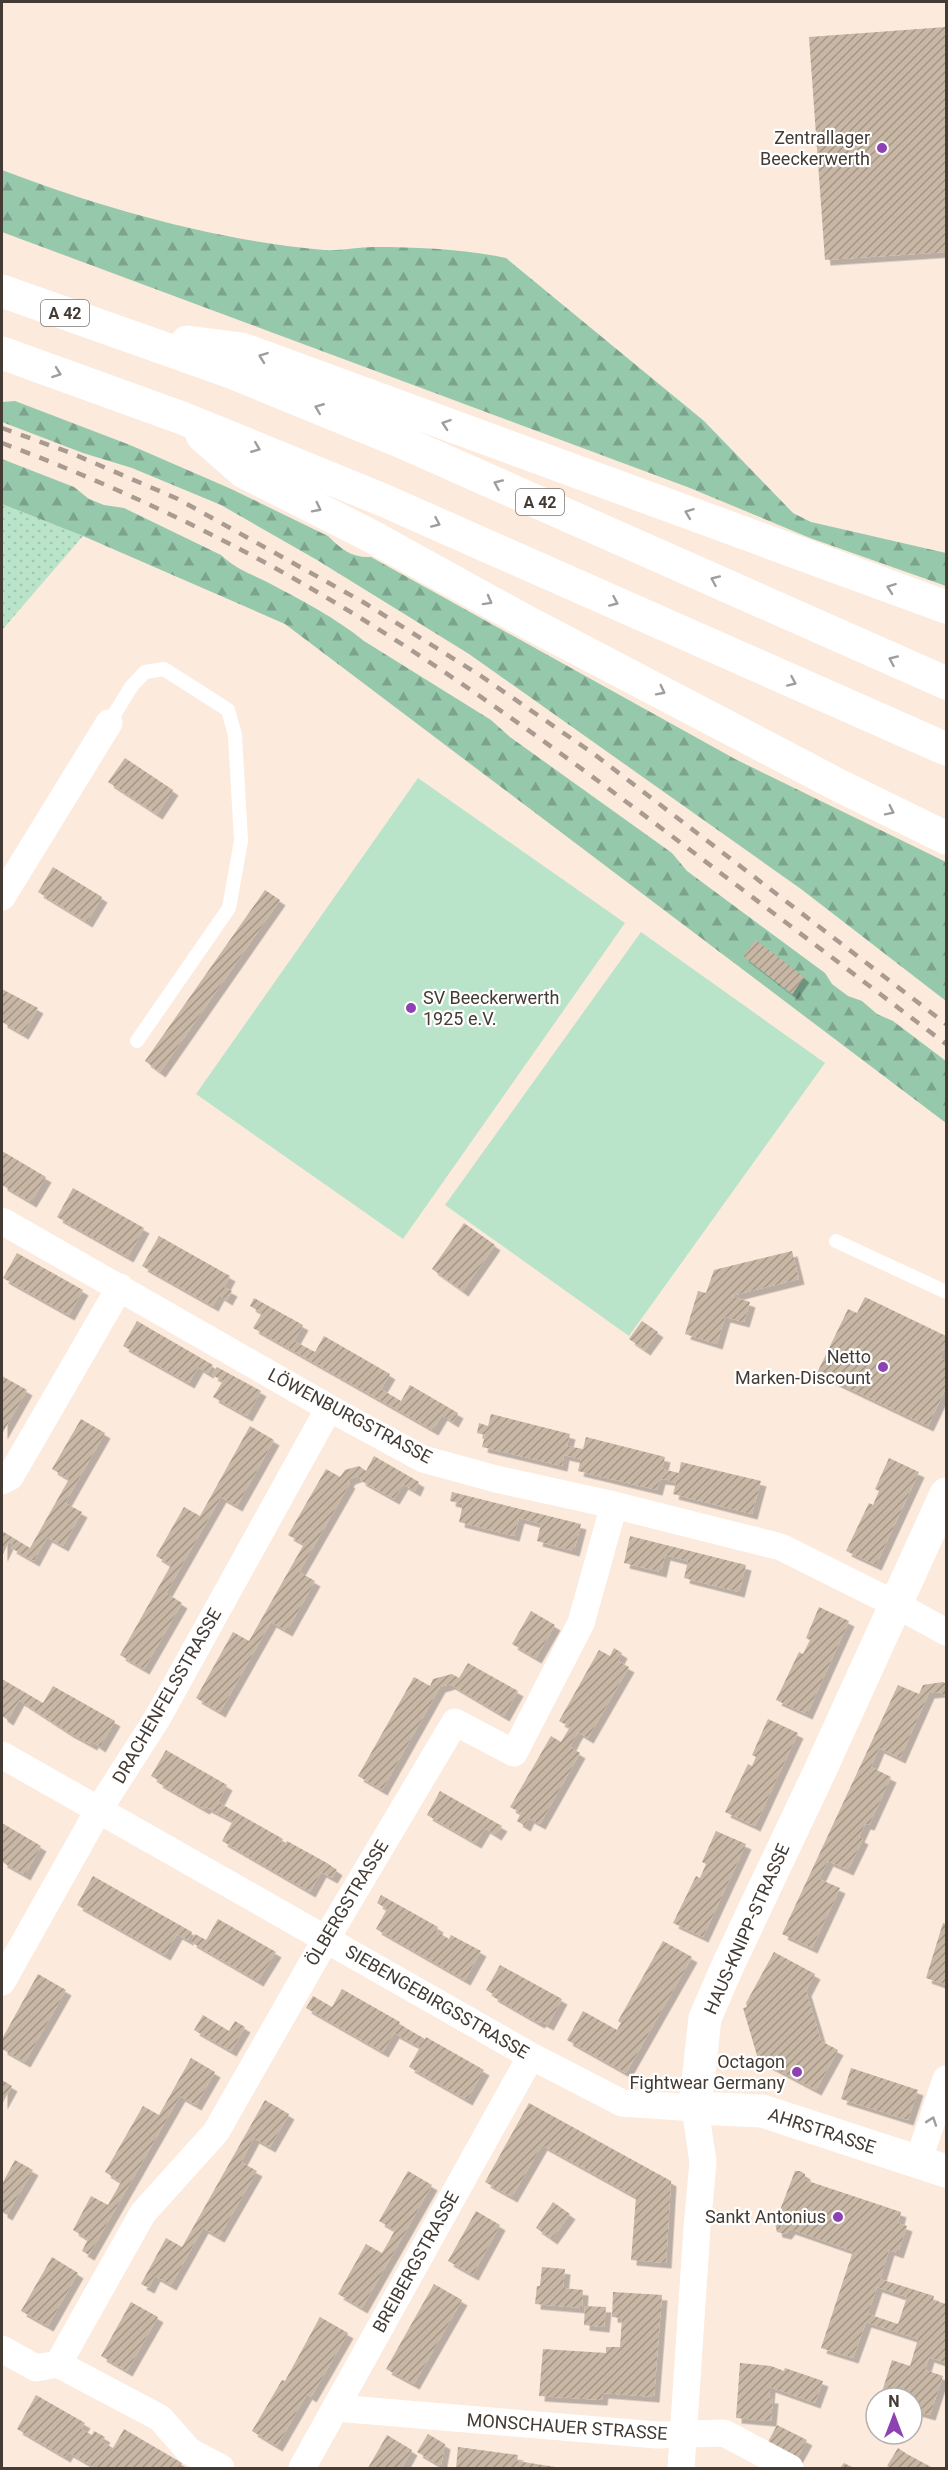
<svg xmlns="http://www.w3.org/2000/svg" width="948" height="2470" font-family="Roboto,sans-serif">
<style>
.grass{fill:url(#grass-dots)}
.forest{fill:url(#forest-firs)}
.pitch{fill:#b9e4ca}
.building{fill:url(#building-hatch);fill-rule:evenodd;filter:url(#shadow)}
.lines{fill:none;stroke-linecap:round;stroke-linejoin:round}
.service{stroke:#fff;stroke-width:14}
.minor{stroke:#fff;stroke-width:27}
.tertiary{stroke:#fff;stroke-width:33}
.motorway{stroke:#fff;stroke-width:33}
.rail{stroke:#a99b91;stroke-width:4.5;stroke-dasharray:10 10;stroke-linecap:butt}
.oneway{stroke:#a19d9a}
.poi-dot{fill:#8d41b2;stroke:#fff;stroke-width:2}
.labels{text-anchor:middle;stroke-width:4.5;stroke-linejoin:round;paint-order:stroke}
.shield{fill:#fff;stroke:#7b7671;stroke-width:1.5}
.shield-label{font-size:16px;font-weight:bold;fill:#433b34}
.poi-label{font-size:18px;fill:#433b34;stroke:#fff;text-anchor:end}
.street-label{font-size:18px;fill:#433b34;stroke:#fff}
</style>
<defs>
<pattern id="grass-dots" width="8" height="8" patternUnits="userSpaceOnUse" patternTransform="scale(1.5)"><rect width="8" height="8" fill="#b9e4ca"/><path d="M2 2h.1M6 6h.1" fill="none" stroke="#a0c4ae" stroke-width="1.8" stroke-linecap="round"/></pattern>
<pattern id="forest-firs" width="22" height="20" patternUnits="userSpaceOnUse" patternTransform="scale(1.5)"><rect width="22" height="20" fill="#96c9ab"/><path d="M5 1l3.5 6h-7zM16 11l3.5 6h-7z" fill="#7ca48c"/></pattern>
<pattern id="building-hatch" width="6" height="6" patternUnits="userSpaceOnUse" patternTransform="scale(1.5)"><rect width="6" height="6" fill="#c8b7a4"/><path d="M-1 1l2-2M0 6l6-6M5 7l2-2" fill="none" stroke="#a49686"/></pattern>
<filter id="shadow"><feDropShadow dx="5.5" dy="5.5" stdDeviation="0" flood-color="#0004"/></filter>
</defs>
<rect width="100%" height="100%" fill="#fceadd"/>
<path class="grass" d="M2 504 83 536 2 630Z"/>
<path class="forest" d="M2 170C101 208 218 241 324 250 341 251 358 247 374 247 418 247 463 249 506 258L704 421 793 513 811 522 946 553V586L810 538 690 488 2 232Z
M15 401 130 445 229 488 328 536C341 549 352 558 371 557L735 759 946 862V1001L801 889 469 654 317 560 221 505 132 468 83 453 2 422V402Z
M2 459 74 487 89 499 104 505 124 508 221 555C237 570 250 573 269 583 301 600 336 618 364 641L491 720 510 737 672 853 687 871 825 973 832 984 848 996 862 1001 877 1014 893 1021 946 1061V1123L285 624 83 536 2 504Z"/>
<path class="pitch" d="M418 778 625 923 403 1239 196 1094Z
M641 932 825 1063 629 1336 445 1205Z"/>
<path class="building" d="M946 27V252L825 260 809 37Z
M125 758 173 790 157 814 108 782Z
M53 867 102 897 87 922 38 892Z
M265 890 280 900 160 1072 145 1061Z
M756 940 804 977 792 994 743 956Z
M2 989 38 1008 23 1034 2 1022Z
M2 1151 46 1177 31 1202 2 1185Z
M73 1188 144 1228 128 1257 57 1217Z
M464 1223 495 1245 463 1291 432 1269Z
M159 1236 230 1276 224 1287 232 1291 227 1300 219 1295 213 1306 142 1266Z
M792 1251 799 1279 731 1296 750 1302 744 1322 725 1317 717 1344 685 1334 698 1291 706 1293 714 1270Z
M17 1253 83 1290 69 1315 3 1278Z
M865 1297 946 1336V1344L940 1358 946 1361V1388L928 1426 817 1373 848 1309 857 1313Z
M254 1298 303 1325 294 1341 315 1352 324 1336 390 1374 381 1389 401 1401 410 1385 458 1413 453 1422 442 1415 433 1430 253 1328 262 1313 250 1306Z
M137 1321 213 1365 208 1373 198 1367 189 1383 123 1346Z
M642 1321 658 1332 645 1350 629 1339Z
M217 1367 261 1391 247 1416 213 1397 223 1381 212 1375Z
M2 1376 27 1390 2 1434Z
M491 1414 570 1434 567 1446 583 1449 586 1437 665 1457 662 1469 679 1473 681 1462 761 1481 752 1514 673 1494 676 1483 668 1480 660 1479 657 1490 578 1471 581 1459 564 1455 562 1466 482 1447 485 1435 477 1433 479 1423 488 1426Z
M81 1419 105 1433 65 1503 82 1512 63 1546 47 1537 34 1561 11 1548 13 1544 9 1542 2 1556V1531L30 1548 69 1479 52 1469Z
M250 1426 274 1440 237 1506 221 1497 166 1593 182 1603 144 1669 137 1665 120 1655 171 1565 156 1556 184 1507 200 1516Z
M374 1456 419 1482 415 1491 403 1484 394 1499 360 1480 361 1479 358 1476 350 1479 348 1482 350 1483 299 1572 315 1581 287 1631 271 1622 220 1712 196 1698 233 1632 249 1641 304 1544 288 1535 326 1469 340 1477 345 1470 359 1466 366 1471Z
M889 1458 919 1472 876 1565 846 1551 869 1503 873 1505 879 1491 875 1489Z
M452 1492 581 1524 574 1551 537 1541 541 1524 519 1518 514 1536 459 1522 463 1504 450 1501Z
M630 1536 746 1565 739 1592 684 1578 688 1561 665 1555 661 1572 624 1563Z
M819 1607 849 1621 807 1714 776 1700 799 1652 803 1654 810 1640 806 1638Z
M531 1611 555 1625 536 1658 512 1644Z
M614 1648 622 1653 618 1661 629 1667 588 1738 578 1732 574 1739 570 1747 580 1753 540 1824 529 1818 525 1826 517 1821 521 1813 510 1807 551 1736 561 1742 570 1727 559 1721 599 1650 610 1656Z
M468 1663 518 1691 504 1716 450 1684 440 1687 382 1790 358 1776 414 1677 430 1686 433 1679 452 1674 459 1678Z
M2 1679 43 1703 53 1686 115 1721 100 1747 93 1742 92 1745 68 1732 19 1700 8 1720 2 1716Z
M943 1682 946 1684V1697L940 1692 929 1693 900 1758 879 1748 871 1767 891 1777 869 1825 865 1824 859 1837 863 1839 848 1870 828 1861 819 1879 840 1888 812 1948 782 1934 898 1685 919 1694 923 1685Z
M768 1719 798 1733 755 1826 725 1812 748 1764 752 1766 756 1757 752 1755Z
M166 1750 227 1785 218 1802 283 1839 281 1843 285 1845 287 1841 327 1863 337 1870 332 1878 321 1872 310 1892 222 1841 233 1821 206 1807 204 1809 157 1782 158 1780 151 1776Z
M440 1791 502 1826 496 1835 485 1828 476 1843 427 1815Z
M2 1823 41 1846 25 1875 2 1862Z
M716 1831 746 1844 703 1937 673 1923 696 1876 700 1878 706 1864 702 1862Z
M93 1876 192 1932 188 1940 177 1934 165 1955 77 1905Z
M381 1895 438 1927 436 1931 449 1939 451 1935 481 1951 465 1980 376 1929 387 1909 377 1903Z
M218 1919 276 1952 258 1981 191 1942 195 1934 206 1940Z
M943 1923 946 1924V1985L926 1978Z
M663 1941 692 1957 626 2073 567 2040 583 2011 617 2030 621 2023 618 2021Z
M774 1952 815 1974 806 1991 817 2027 821 2041 838 2050 816 2090 763 2062 762 2058 758 2059 743 2008 747 2007 746 2003Z
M500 1965 562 1999 548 2025 541 2021 539 2023 492 1996 493 1994 486 1990Z
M38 1974 66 1990 25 2062 2 2049V2039Z
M342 1989 400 2022 399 2024 413 2032 425 2039 426 2037 484 2070 467 2100 409 2067 420 2047 394 2033 383 2052 306 2008 313 1996 332 2007Z
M203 2015 229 2031 235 2021 245 2027 231 2051 194 2030Z
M191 2058 215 2072 196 2105 180 2096 89 2255 82 2251 88 2239 73 2230 91 2196 108 2205 121 2182 105 2172 143 2106 159 2115Z
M851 2068 918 2090 908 2120 841 2099Z
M2 2080 12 2086 2 2104Z
M265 2100 289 2114 270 2147 254 2138 241 2162 257 2171 219 2237 203 2228 171 2285 155 2276 149 2288 141 2284 166 2238 182 2247Z
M529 2103 671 2181 666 2263 631 2260 636 2197 542 2145 512 2197 485 2182Z
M15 2160 33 2170 7 2215 2 2212V2184Z
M408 2171 432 2185 362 2308 338 2294 366 2244 382 2253 389 2241 395 2230 379 2221Z
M795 2171H800L805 2174V2180L901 2212 898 2223 907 2226 898 2253 889 2250 880 2279 934 2296 933 2300 946 2304V2363L929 2357 925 2370 943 2376 930 2415 912 2410V2398H880L892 2360 910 2366 918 2339 866 2322 853 2358 821 2348 853 2251 790 2229 786 2234 777 2232 775 2223ZM877 2287 907 2297 898 2324 868 2314Z
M553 2202 570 2214 552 2239 536 2228Z
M476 2211 500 2225 473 2275 448 2261Z
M52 2257 78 2273 48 2326 21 2311Z
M542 2267 565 2269 563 2288 583 2290 582 2308 535 2304 537 2286H540Z
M434 2284 462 2300 414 2384 386 2369Z
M613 2292 662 2295 654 2397 603 2393 602 2400 539 2396 543 2349 606 2353V2347H620L622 2318 612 2317Z
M131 2302 158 2317 127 2371 101 2356Z
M585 2306 606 2307 604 2327 584 2325Z
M320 2317 348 2333 311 2397 307 2394 277 2446 252 2431 282 2380 285 2381Z
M740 2363 771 2366 784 2371 785 2368 823 2381 815 2403 770 2387 769 2398H773L771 2421 736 2418Z
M36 2395 85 2423 81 2429 92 2435 94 2431 105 2437 102 2442 113 2448 124 2429 182 2463 179 2468H96L68 2452 65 2457 17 2429Z
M777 2425 807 2440 797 2458 768 2442Z
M428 2434 445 2444 441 2466 417 2452Z
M387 2435 412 2450 402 2468H368Z
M458 2447 518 2455 517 2461 562 2468H456Z
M898 2448 907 2454 933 2468H891L887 2466Z
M844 2463 850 2466 855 2468H840Z"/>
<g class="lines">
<path class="service" d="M109 723 131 687 145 672 164 669 228 710 235 735 241 841 229 908 137 1041
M836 1241 946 1292"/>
<path class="minor" d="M2 897 109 723
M2 1221 329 1408 423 1459 496 1479 614 1505 781 1547 895 1604 946 1632
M2 1481 10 1477 120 1287
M2 1755 531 2056 622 2103 695 2108 703 2162 697 2228 681 2468
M2 1982 98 1811 158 1717 329 1408
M918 2162 946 2079
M2 2349 36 2368 58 2364 160 2418 189 2451 221 2468
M58 2364 143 2213 216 2132 326 1939 455 1722 514 1753 581 1623 614 1505
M336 2408 657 2435 724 2433 790 2468
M302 2468 531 2056"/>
<path class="tertiary" d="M946 1494 818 1775 729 1963 705 2018 695 2108 762 2111 946 2171"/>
<path class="motorway" d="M2 291 231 372 402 442 946 683
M187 342 242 349 946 607
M2 353 182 418 383 500 946 749
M202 435 244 472 369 535 525 621 838 785 946 838"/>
<path class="rail" d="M2 428 71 453 178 499 363 602 481 676 594 754 946 1024
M2 443C92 477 179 516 264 562 413 643 550 744 685 846 772 912 859 978 946 1044"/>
</g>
<defs><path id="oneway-chevron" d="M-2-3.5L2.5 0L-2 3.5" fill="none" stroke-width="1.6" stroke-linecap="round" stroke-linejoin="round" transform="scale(1.5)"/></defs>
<g class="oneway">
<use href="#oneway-chevron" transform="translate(263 357) rotate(-160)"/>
<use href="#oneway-chevron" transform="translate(57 373) rotate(20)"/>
<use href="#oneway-chevron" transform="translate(319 408) rotate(-158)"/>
<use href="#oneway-chevron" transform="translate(446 424) rotate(-161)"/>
<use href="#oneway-chevron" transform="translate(256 448) rotate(22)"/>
<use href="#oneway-chevron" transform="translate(498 484) rotate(-156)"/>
<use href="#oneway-chevron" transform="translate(317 508) rotate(27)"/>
<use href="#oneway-chevron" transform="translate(689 513) rotate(-159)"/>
<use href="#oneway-chevron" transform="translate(436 523) rotate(24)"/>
<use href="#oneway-chevron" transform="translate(715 580) rotate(-156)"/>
<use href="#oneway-chevron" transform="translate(891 588) rotate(-160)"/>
<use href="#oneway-chevron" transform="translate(488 601) rotate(29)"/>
<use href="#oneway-chevron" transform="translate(614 602) rotate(24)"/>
<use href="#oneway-chevron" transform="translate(893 660) rotate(-156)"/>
<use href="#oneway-chevron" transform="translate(792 682) rotate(24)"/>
<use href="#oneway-chevron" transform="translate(661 691) rotate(27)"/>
<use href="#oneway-chevron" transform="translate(890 811) rotate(26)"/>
<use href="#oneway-chevron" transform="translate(932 2121) rotate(-71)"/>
</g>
<g class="poi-dot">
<circle cx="882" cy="148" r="6"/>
<circle cx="411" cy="1008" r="6"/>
<circle cx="883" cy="1367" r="6"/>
<circle cx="797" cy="2072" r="6"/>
<circle cx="838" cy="2217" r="6"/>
</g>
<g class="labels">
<g class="shield">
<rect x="41" y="300" width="48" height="26" rx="4.5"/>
<rect x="516" y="489" width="48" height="26" rx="4.5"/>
</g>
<g class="shield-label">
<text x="65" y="319">A 42</text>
<text x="540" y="508">A 42</text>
</g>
<g class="poi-label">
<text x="870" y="144">Zentrallager<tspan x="870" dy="21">Beeckerwerth</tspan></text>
<text x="423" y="1004" text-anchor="start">SV Beeckerwerth<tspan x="423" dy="21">1925 e.V.</tspan></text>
<text x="871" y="1363">Netto<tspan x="871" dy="21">Marken-Discount</tspan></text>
<text x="785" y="2068">Octagon<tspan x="785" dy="21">Fightwear Germany</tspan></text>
<text x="826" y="2223">Sankt Antonius</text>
</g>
<g class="street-label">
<text transform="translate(350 1416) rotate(28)" y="6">LÖWENBURGSTRASSE</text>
<text transform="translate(167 1696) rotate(-60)" y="6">DRACHENFELSSTRASSE</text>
<text transform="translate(347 1903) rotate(-59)" y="6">ÖLBERGSTRASSE</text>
<text transform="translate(747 1929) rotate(-66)" y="6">HAUS-KNIPP-STRASSE</text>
<text transform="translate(437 2002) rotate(30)" y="6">SIEBENGEBIRGSSTRASSE</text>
<text transform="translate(822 2131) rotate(18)" y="6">AHRSTRASSE</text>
<text transform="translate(416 2262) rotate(-61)" y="6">BREIBERGSTRASSE</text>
<text transform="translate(567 2427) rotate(4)" y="6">MONSCHAUER STRASSE</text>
</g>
</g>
<rect width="948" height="2470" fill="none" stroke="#433b34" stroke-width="6"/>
<g transform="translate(894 2416)"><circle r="28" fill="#ffffff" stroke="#b4b1ae" stroke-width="1.5"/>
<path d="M0-4.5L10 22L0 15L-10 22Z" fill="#8d41b2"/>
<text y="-9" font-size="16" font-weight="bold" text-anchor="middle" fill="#433b34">N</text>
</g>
</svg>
